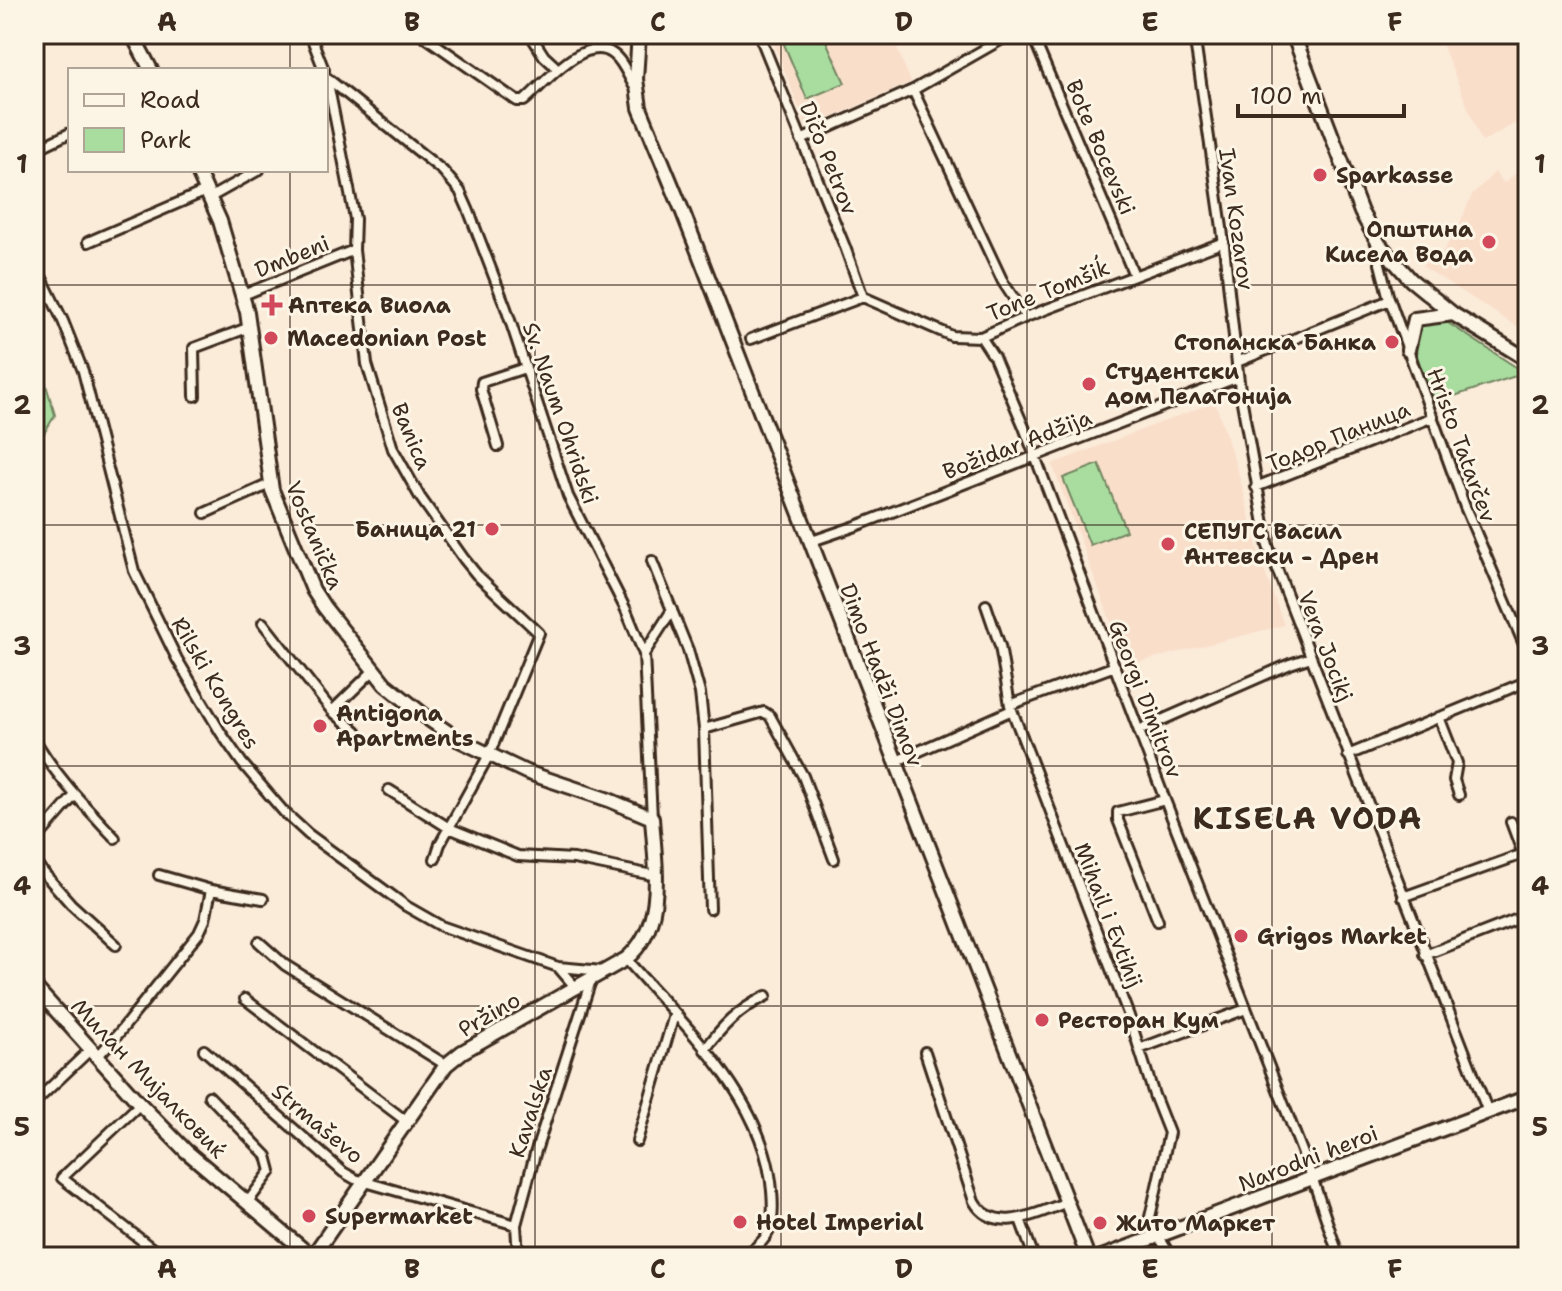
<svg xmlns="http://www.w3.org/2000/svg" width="1562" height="1291" font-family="'Shantell Sans',sans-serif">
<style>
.built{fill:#f9deca}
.green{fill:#a9dda0;stroke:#72845f;stroke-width:2}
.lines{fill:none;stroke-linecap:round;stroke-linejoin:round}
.street-casing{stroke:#3b2a1e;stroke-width:14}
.secondary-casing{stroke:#3b2a1e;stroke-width:18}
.street{stroke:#fcf5e5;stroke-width:8}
.secondary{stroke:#fcf5e5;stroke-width:12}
.grid{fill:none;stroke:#3b2a1e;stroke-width:2;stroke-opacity:0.55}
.poi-dot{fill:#d1495b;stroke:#fcf5e5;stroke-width:3}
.labels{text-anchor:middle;stroke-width:6;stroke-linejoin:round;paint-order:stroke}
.street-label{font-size:22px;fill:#3b2a1e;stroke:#fcf5e5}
.poi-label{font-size:22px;font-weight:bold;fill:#3b2a1e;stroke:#fcf5e5;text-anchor:start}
.district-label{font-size:30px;font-weight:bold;letter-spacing:2px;fill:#3b2a1e;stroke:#fcf5e5}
.neatline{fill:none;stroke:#3b2a1e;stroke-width:3}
.grid-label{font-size:26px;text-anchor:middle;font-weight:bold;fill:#3b2a1e}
</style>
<rect width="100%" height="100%" fill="#fbebd9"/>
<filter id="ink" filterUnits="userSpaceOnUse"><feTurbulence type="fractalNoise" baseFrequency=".0125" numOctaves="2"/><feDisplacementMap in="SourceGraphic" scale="16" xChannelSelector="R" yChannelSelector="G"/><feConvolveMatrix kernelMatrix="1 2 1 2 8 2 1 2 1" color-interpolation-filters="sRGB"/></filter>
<g filter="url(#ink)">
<path class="built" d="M770 34H891L911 82 807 128Z
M1438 34H1528V116L1482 142Z
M1528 164V330L1526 332 1422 266 1433 255 1439 258 1458 228 1472 195 1495 172 1504 183Z
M1215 402 1239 475 1261 562 1284 625 1127 665 1052 464Z"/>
<path class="green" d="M789 34H823L845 83 807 99 781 37Z
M1425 321 1448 323 1525 373 1436 402C1427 380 1402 341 1425 321Z
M34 370 44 378 55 415 43 435 41 469 34 499Z
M1099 464 1126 531 1090 545 1063 478Z"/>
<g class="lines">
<g class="street-casing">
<path id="street" d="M310 34 324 70
M421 34 517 101H524C544 84 585 33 613 54 623 61 628 76 634 86
M530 34 544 56 557 68
M759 34 845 247 863 297
M1032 34 1134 275
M1194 34 1222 228 1240 391 1268 546 1488 1112
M594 48 619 34
M327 78 355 219 354 250 367 364 393 449 420 497 464 559 477 575 539 633 489 755 440 844 435 859
M327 78 443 171 460 191 468 209 506 308 568 496 626 610 644 654 652 818
M913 90 1003 282 1026 317
M801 140 913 90 1011 34
M41 147 70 133
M209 198 259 170
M88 242 206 191
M1379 245 1380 264 1388 295 1465 507 1528 654
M34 262 63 321 83 371 134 571 177 659 221 733 242 763 284 812 308 834 406 906 441 926 558 967 603 971
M243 295 354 250
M981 337 994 357 1024 427 1165 800 1312 1177 1339 1257
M751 339 863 297 952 336 981 337 1026 317 1224 242
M1237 362 1390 300
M195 396 194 348 250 327
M498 446 481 389 482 382 525 368
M1256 487 1433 417
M205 513 270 484
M809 542 856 526 1238 377
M652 561 688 650 700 693 704 729 710 909
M986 605 1000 646 1010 705 1129 1016 1154 1095 1169 1133 1150 1217 1153 1240
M263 623 332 711 356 731
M644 654 672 610
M1010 705 1115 666
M332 711 373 671
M1439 717 1457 763 1454 780 1459 795
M704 729 764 712 770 716 803 776 834 859
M1139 730 1290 664 1311 657
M34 738C55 776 86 807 115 838
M1348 755 1528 681
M899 760 1012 710
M389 790 449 828 518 856 574 859 657 876
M34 842 75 795
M34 862 71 904 116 945
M159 875 211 890 263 899
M1403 897 1523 854 1511 822
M1158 921 1118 820V812L1165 800
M259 942 285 965 446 1065
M1425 955 1528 915
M626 959C684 1026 765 1098 772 1191 775 1225 772 1240 741 1257
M558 967 576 988
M245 999 406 1121
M1139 1049 1246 1009
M204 1050 343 1172 355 1179 516 1225
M705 1050C722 1026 738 1010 766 996
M925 1052 974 1201C994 1236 1038 1213 1067 1202
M98 1056 119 1033 199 933 205 920 211 890
M209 1096 267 1156 271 1171 247 1203
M34 1103 91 1049
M140 1104 62 1178 163 1257
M637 1141 674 1015
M1020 1219 1034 1257
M1159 1237 1171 1257
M518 1257 516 1225 535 1154 591 980"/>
</g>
<g class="secondary-casing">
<path id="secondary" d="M132 34 151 70
M639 34 636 79 640 108 682 210 1088 1257
M1293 34 1361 212 1379 244 1411 280 1453 314 1528 360
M1408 350 1415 319 1453 314
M34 986 140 1104 186 1151 312 1257 446 1065 462 1052 626 959C667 925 655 865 652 818L609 800 526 772 459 740 430 720 385 684 324 607 313 590 272 490 247 312 220 221 197 170
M1102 1257 1528 1097"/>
</g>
<use href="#street" class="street"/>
<use href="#secondary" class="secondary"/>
</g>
</g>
<path class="grid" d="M290 34V70M535 34V1257M781 34V1257M1027 34V1257M1272 34V1257M290 170V1257M34 285H1528M34 525H1528M34 766H1528M34 1006H1528"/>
<g class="poi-dot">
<circle cx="1320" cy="175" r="8"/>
<circle cx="1489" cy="242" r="8"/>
<path d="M268 293h8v8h8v8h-8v8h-8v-8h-8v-8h8z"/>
<circle cx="271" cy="338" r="8"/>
<circle cx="1392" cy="342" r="8"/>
<circle cx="1089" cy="384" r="8"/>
<circle cx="492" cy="529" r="8"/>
<circle cx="1168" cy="544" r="8"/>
<circle cx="320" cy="726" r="8"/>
<circle cx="1241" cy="936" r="8"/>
<circle cx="1042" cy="1020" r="8"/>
<circle cx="309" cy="1216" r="8"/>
<circle cx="740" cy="1222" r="8"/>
<circle cx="1100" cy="1223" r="8"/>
</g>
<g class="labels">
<g class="street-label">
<text transform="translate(1101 147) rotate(67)" y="8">Bote Bocevski</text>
<text transform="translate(829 158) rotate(68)" y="8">Dičo Petrov</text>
<text transform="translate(1237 219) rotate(82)" y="8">Ivan Kozarov</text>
<text transform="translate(292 256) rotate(-22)" y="8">Dmbeni</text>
<text transform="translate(1048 290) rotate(-22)" y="8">Tone Tomšiḱ</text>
<text transform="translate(561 413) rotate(71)" y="8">Sv. Naum Ohridski</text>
<text transform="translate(412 436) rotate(67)" y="8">Banica</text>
<text transform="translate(1338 436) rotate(-22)" y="8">Тодор Паница</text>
<text transform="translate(1017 444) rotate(-21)" y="8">Božidar Adžija</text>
<text transform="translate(1462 445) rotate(70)" y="8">Hristo Tatarčev</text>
<text transform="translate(315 535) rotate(67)" y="8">Vostanička</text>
<text transform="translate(1326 646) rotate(69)" y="8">Vera Jocikj</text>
<text transform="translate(882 675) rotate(69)" y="8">Dimo Hadži Dimov</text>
<text transform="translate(216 683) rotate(59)" y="8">Rilski Kongres</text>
<text transform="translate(1146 699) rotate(69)" y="8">Georgi Dimitrov</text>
<text transform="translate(1109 915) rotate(69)" y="8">Mihail i Evtihij</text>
<text transform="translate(489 1014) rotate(-30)" y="8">Pržino</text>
<text transform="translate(149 1078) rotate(46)" y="8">Милан Мијалковиќ</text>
<text transform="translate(530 1112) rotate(-72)" y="8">Kavalska</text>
<text transform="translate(318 1123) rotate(40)" y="8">Strmaševo</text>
<text transform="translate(1308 1158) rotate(-21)" y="8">Narodni heroi</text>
</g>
<g class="poi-label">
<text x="1336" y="183">Sparkasse</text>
<text x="1473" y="237" text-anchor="end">Општина<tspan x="1473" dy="25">Кисела Вода</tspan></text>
<text x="288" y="313">Аптека Виола</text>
<text x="287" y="346">Macedonian Post</text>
<text x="1376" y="350" text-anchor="end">Стопанска Банка</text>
<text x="1105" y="379">Студентски<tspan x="1105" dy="25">дом Пелагонија</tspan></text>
<text x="476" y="537" text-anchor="end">Баница 21</text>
<text x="1184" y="539">СЕПУГС Васил<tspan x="1184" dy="25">Антевски - Дрен</tspan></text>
<text x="336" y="721">Antigona<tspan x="336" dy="25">Apartments</tspan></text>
<text x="1257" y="944">Grigos Market</text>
<text x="1058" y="1028">Ресторан Кум</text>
<text x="325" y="1224">Supermarket</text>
<text x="756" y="1230">Hotel Imperial</text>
<text x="1116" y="1231">Жито Маркет</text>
</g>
<g class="district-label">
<text x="1308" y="829">KISELA VODA</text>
</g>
</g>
<rect width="1562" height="1291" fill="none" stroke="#fcf5e5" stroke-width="88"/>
<rect x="68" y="68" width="260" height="104" fill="#fcf5e5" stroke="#afa495" stroke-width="2"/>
<rect x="84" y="94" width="40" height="12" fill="#fcf5e5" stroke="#afa495" stroke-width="2"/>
<text x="140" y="108" font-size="24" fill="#3b2a1e">Road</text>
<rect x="84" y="128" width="40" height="24" fill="#a9dda0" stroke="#afa495" stroke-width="2"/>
<text x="140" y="148" font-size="24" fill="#3b2a1e">Park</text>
<path d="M1238 104v12h166v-12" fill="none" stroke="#3b2a1e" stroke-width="4"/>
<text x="1250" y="104" font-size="24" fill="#3b2a1e" stroke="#fcf5e5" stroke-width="6" paint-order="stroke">100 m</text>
<rect x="44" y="44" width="1474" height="1203" class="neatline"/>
<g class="grid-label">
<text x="167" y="31">A</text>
<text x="412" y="31">B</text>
<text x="658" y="31">C</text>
<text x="904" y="31">D</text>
<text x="1150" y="31">E</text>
<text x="1395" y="31">F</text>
<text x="22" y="173">1</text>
<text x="1540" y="173">1</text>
<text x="22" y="414">2</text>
<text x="1540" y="414">2</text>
<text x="22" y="655">3</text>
<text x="1540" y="655">3</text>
<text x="22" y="895">4</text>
<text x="1540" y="895">4</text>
<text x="22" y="1136">5</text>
<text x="1540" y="1136">5</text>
<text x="167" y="1278">A</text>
<text x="412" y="1278">B</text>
<text x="658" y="1278">C</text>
<text x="904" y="1278">D</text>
<text x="1150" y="1278">E</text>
<text x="1395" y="1278">F</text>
</g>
</svg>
